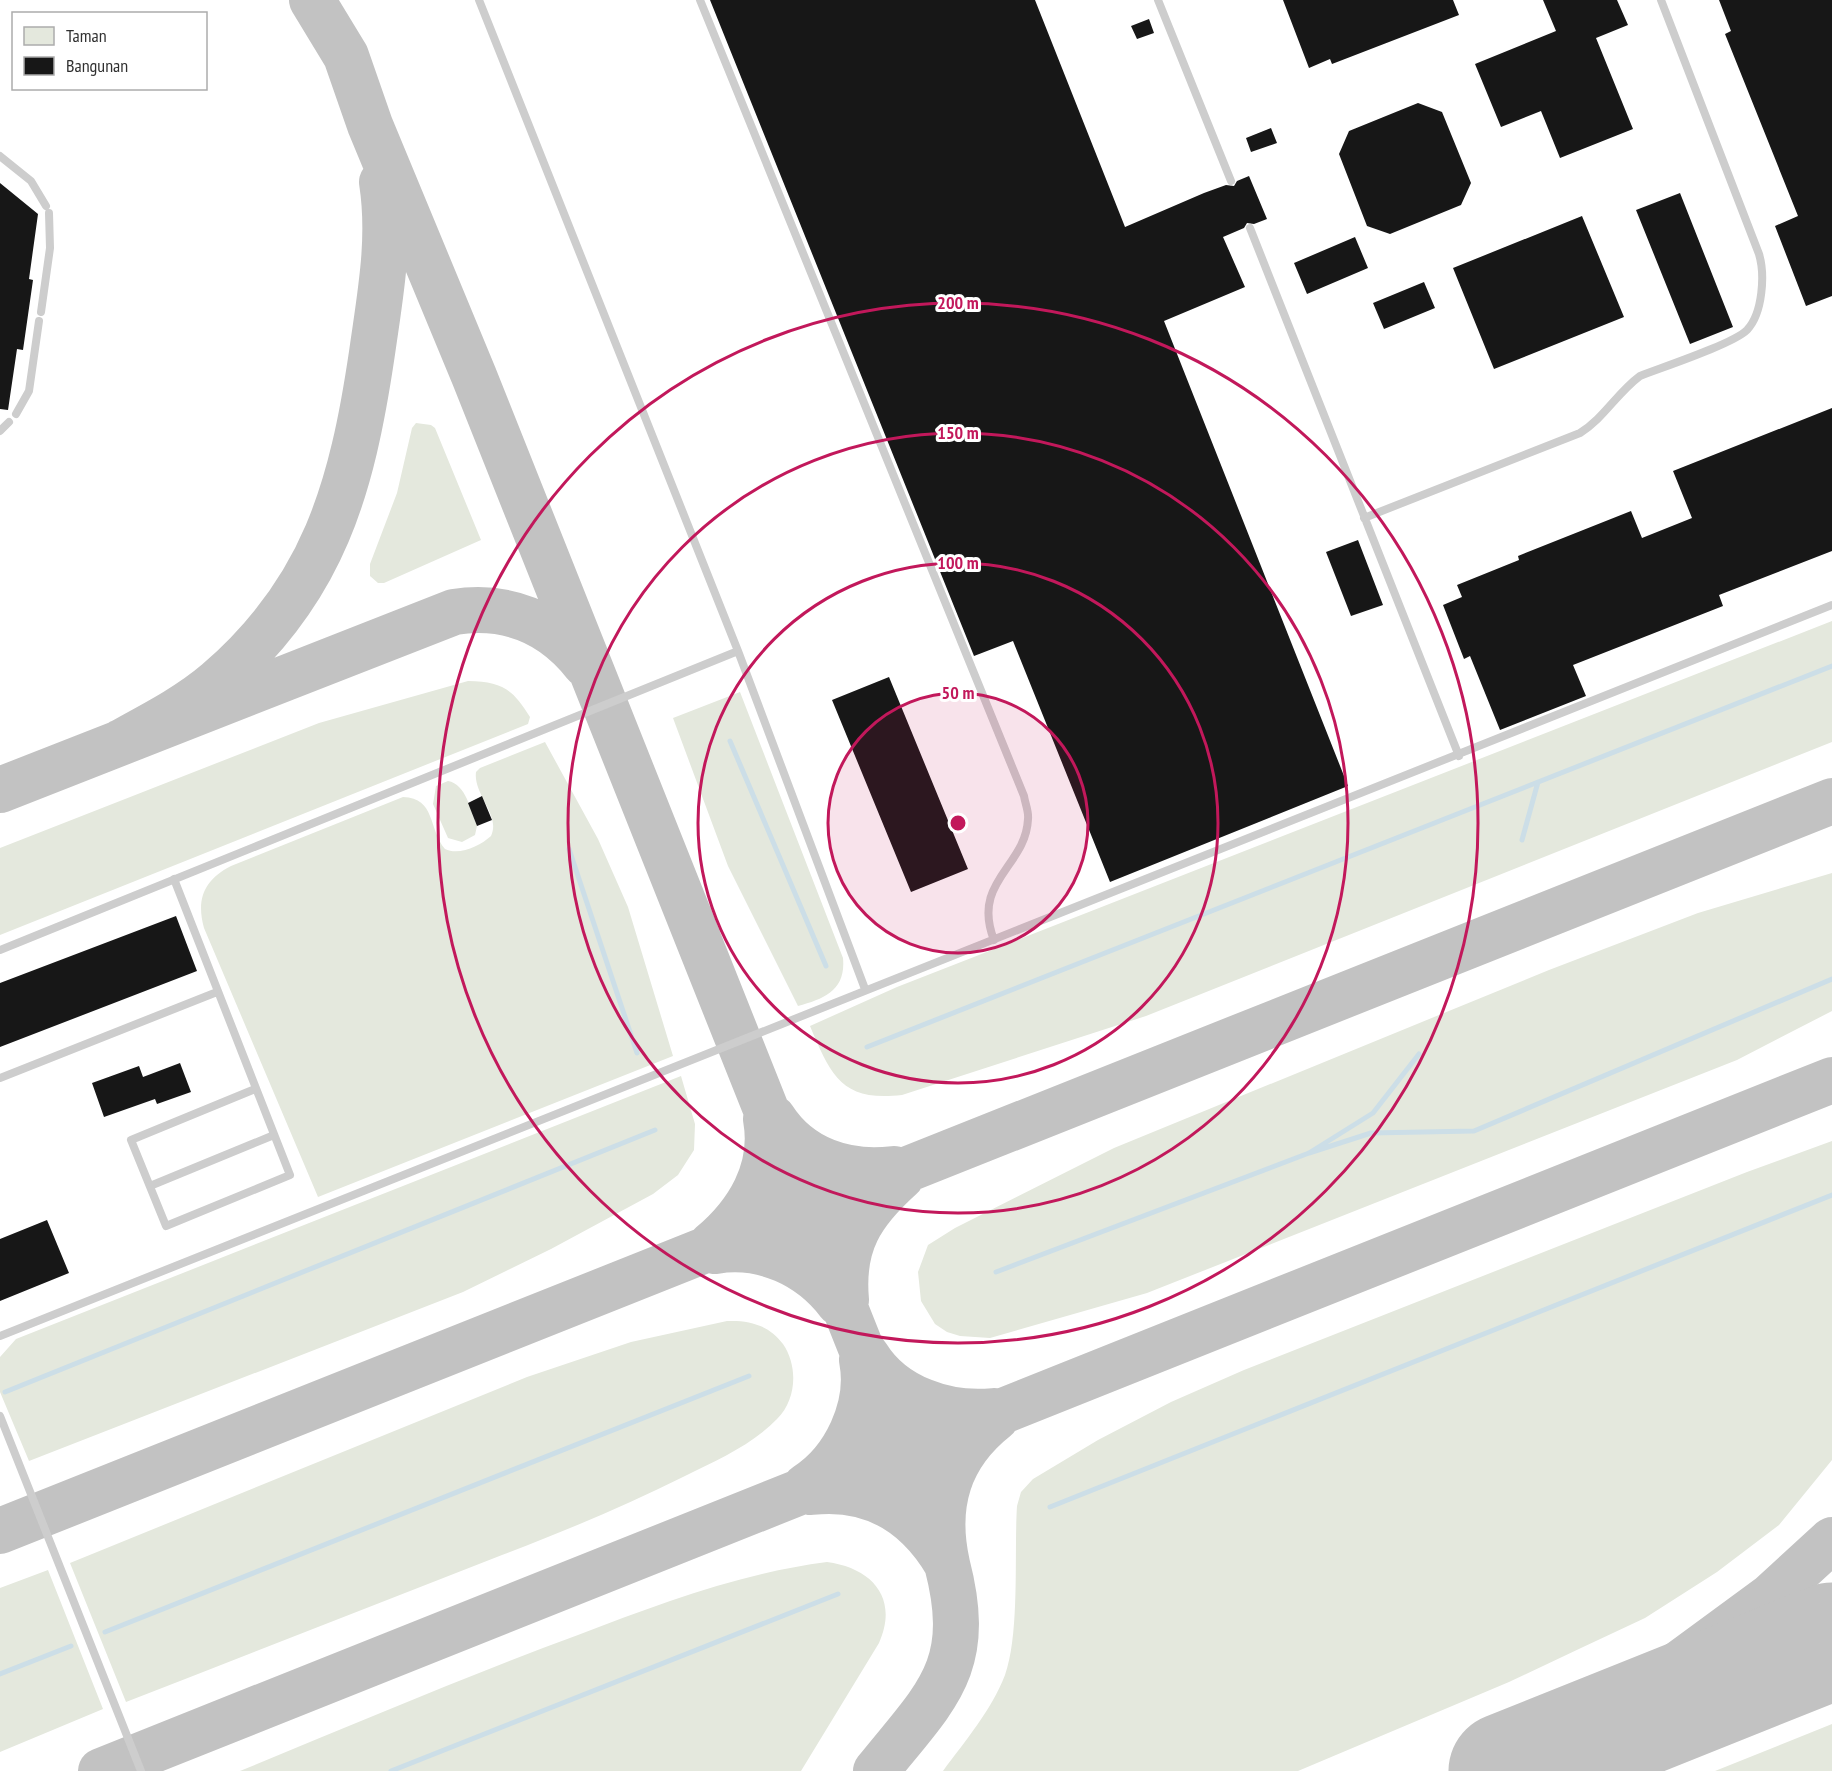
<svg xmlns="http://www.w3.org/2000/svg" width="1832" height="1771" font-family="'PT Sans Narrow',sans-serif">
<style>
.green{fill:#e4e8dd}
.lines{fill:none;stroke-linecap:round;stroke-linejoin:round}
.stream{stroke:#ccdee7;stroke-width:5}
.taxiway{stroke:#c2c2c2;stroke-width:46}
.runway{stroke:#c2c2c2;stroke-width:117}
.building{fill:#171717}
.lane{stroke:#cdcdcd;stroke-width:8}
.ring{fill:none;stroke:#c2185b;stroke-width:3}
.centre{fill:#c2185b;stroke:#fff;stroke-width:3}
.ring-label{font-size:18px;text-anchor:middle;font-weight:bold;fill:#c2185b;stroke:#fff;stroke-width:6;stroke-linejoin:round;paint-order:stroke}
</style>
<rect width="100%" height="100%" fill="#fff"/>
<path class="green" d="M416 423 431 425 435 428 481 540 384 583H378L370 576V564L397 493 412 428Z
M1832 621V742L1146 1016 902 1095C842 1102 831 1076 810 1026L897 987Z
M468 681C502 682 512 688 530 717L528 724 0 935V848L319 723Z
M740 692 843 958C846 990 825 999 798 1006L728 866 673 718Z
M545 742 598 839 628 907 673 1056 318 1197 204 928C196 899 204 880 231 866L403 797C436 798 428 829 445 849 459 856 480 846 491 836 501 815 473 794 476 772L480 768Z
M448 781C466 784 471 811 477 826L475 835 462 842 448 838 433 804 436 786Z
M1832 873V1011L1737 1060 1147 1293 990 1338 960 1336 947 1332 935 1324 921 1301 918 1272 928 1245 955 1228 1114 1148 1549 970 1698 913Z
M681 1076 695 1124 694 1150 678 1175 653 1194 551 1249 463 1292 29 1461 0 1392V1357L16 1339Z
M1832 1141V1460L1779 1525 1717 1572 1645 1618 1581 1648 1509 1682 1298 1771H943C965 1741 991 1711 1005 1675 1020 1633 1014 1553 1017 1506L1021 1492 1033 1479 1098 1440 1171 1402 1244 1370 1747 1172Z
M727 1321C749 1320 769 1325 783 1344 798 1366 797 1399 777 1419 752 1445 717 1460 685 1476 625 1506 565 1531 502 1555 377 1604 251 1653 126 1702L70 1563 527 1377 631 1342Z
M827 1562C872 1568 899 1598 879 1643L801 1771H240C352 1725 464 1677 578 1635 659 1604 741 1573 827 1562Z
M48 1570 103 1709 0 1752V1588Z
M1832 1724V1771H1715Z"/>
<g class="lines">
<path class="stream" d="M730 741 826 966
M1522 840 1538 782
M569 849 637 1053
M867 1047 1832 666
M1309 1153 1371 1133 1474 1131 1832 979
M996 1272 1309 1153 1373 1113 1419 1054
M5 1392 655 1130
M1050 1507 1832 1195
M105 1632 749 1376
M0 1674 71 1646
M391 1771 838 1594"/>
<path class="taxiway" d="M312 0 346 56 370 125 474 376 947 1564C974 1668 937 1695 876 1771
M121 742C154 724 189 706 217 682 324 590 352 488 372 353 380 296 391 240 382 182
M0 790 454 612C507 604 552 622 585 664
M773 1118C800 1160 847 1175 894 1169
M711 1245C748 1214 775 1170 766 1119
M715 1251C763 1243 810 1265 839 1303
M846 1300C841 1244 861 1213 901 1177
M867 1356C893 1398 947 1416 994 1411
M806 1486C845 1461 871 1407 862 1360
M811 1492C871 1485 917 1513 947 1564 934 1505 948 1456 996 1418
M0 1531 1832 801
M101 1771 1832 1080
M1503 1771 1673 1668 1771 1596 1832 1540"/>
<path class="runway" d="M1507 1771 1832 1641"/>
</g>
<path class="building" d="M710 0H1035L1125 227 1204 193 1226 185 1234 186 1237 181 1249 176 1267 219 1254 224 1247 223 1244 228 1223 237 1245 287 1164 321 1348 786 1110 882 1013 641 974 656Z
M1283 0H1453L1459 15 1332 64 1330 59 1309 68Z
M1543 0H1617L1628 25 1596 38 1633 129 1560 158 1541 111 1501 127 1475 64 1556 31Z
M1719 0H1832V296L1806 306 1775 226 1798 216 1725 34 1731 31Z
M1149 19 1154 33 1137 39 1131 26Z
M1418 103 1442 112 1471 183 1461 205 1390 234 1367 226 1339 154 1349 131Z
M1271 128 1277 143 1251 152 1246 138Z
M0 183 38 214 29 279 33 280 23 350 17 349 8 410 0 409Z
M1680 193 1733 327 1690 344 1636 210Z
M1582 216 1624 317 1494 369 1453 268Z
M1355 237 1368 268 1307 294 1294 263Z
M1424 282 1435 308 1384 329 1373 303Z
M1832 408V551L1719 595 1723 606 1573 665 1586 696 1500 730 1470 656 1464 659 1443 605 1462 597 1457 585 1519 560 1518 556 1631 511 1642 538 1692 518 1673 471Z
M1358 540 1383 605 1351 616 1326 552Z
M889 677 968 869 911 892 832 700Z
M482 796 492 820 477 826 468 803Z
M176 916 197 971 0 1047V983Z
M180 1063 191 1092 157 1104 155 1099 104 1117 92 1083 139 1066 143 1077Z
M47 1220 69 1273 0 1301V1239Z"/>
<g class="lines">
<path class="lane" d="M700 0 1024 796C1025 803 1029 812 1028 819 1026 867 971 881 994 940
M1158 0 1231 181
M0 156 31 181 46 206
M1250 228 1459 756
M41 312 50 248 49 213
M16 414 29 391 39 321
M0 431 9 422
M1364 518 1580 433C1604 418 1617 393 1640 376 1663 367 1733 344 1747 330 1763 313 1765 274 1759 254L1661 0
M738 651 865 989
M174 879 290 1175 166 1226 131 1140 255 1089
M0 950 738 651 479 0
M0 1078 217 992
M150 1186 274 1135
M0 1336 1832 605
M0 1416 141 1771"/>
</g>
<circle cx="958" cy="823" r="130" fill="#c2185b" fill-opacity=".12"/>
<g class="ring">
<circle cx="958" cy="823" r="130"/>
<circle cx="958" cy="823" r="260"/>
<circle cx="958" cy="823" r="390"/>
<circle cx="958" cy="823" r="520"/>
</g>
<circle cx="958" cy="823" r="9" class="centre"/>
<g class="ring-label">
<text x="958" y="309">200 m</text>
<text x="958" y="439">150 m</text>
<text x="958" y="569">100 m</text>
<text x="958" y="699">50 m</text>
</g>
<rect x="12" y="12" width="195" height="78" fill="#ffffff" stroke="#acacac" stroke-width="1.5"/>
<rect x="24" y="27" width="30" height="18" fill="#e4e8dd" stroke="#acacac" stroke-width="1.5"/>
<text x="66" y="42" font-size="18" fill="#303030">Taman</text>
<rect x="24" y="57" width="30" height="18" fill="#171717" stroke="#acacac" stroke-width="1.5"/>
<text x="66" y="72" font-size="18" fill="#303030">Bangunan</text>
</svg>
